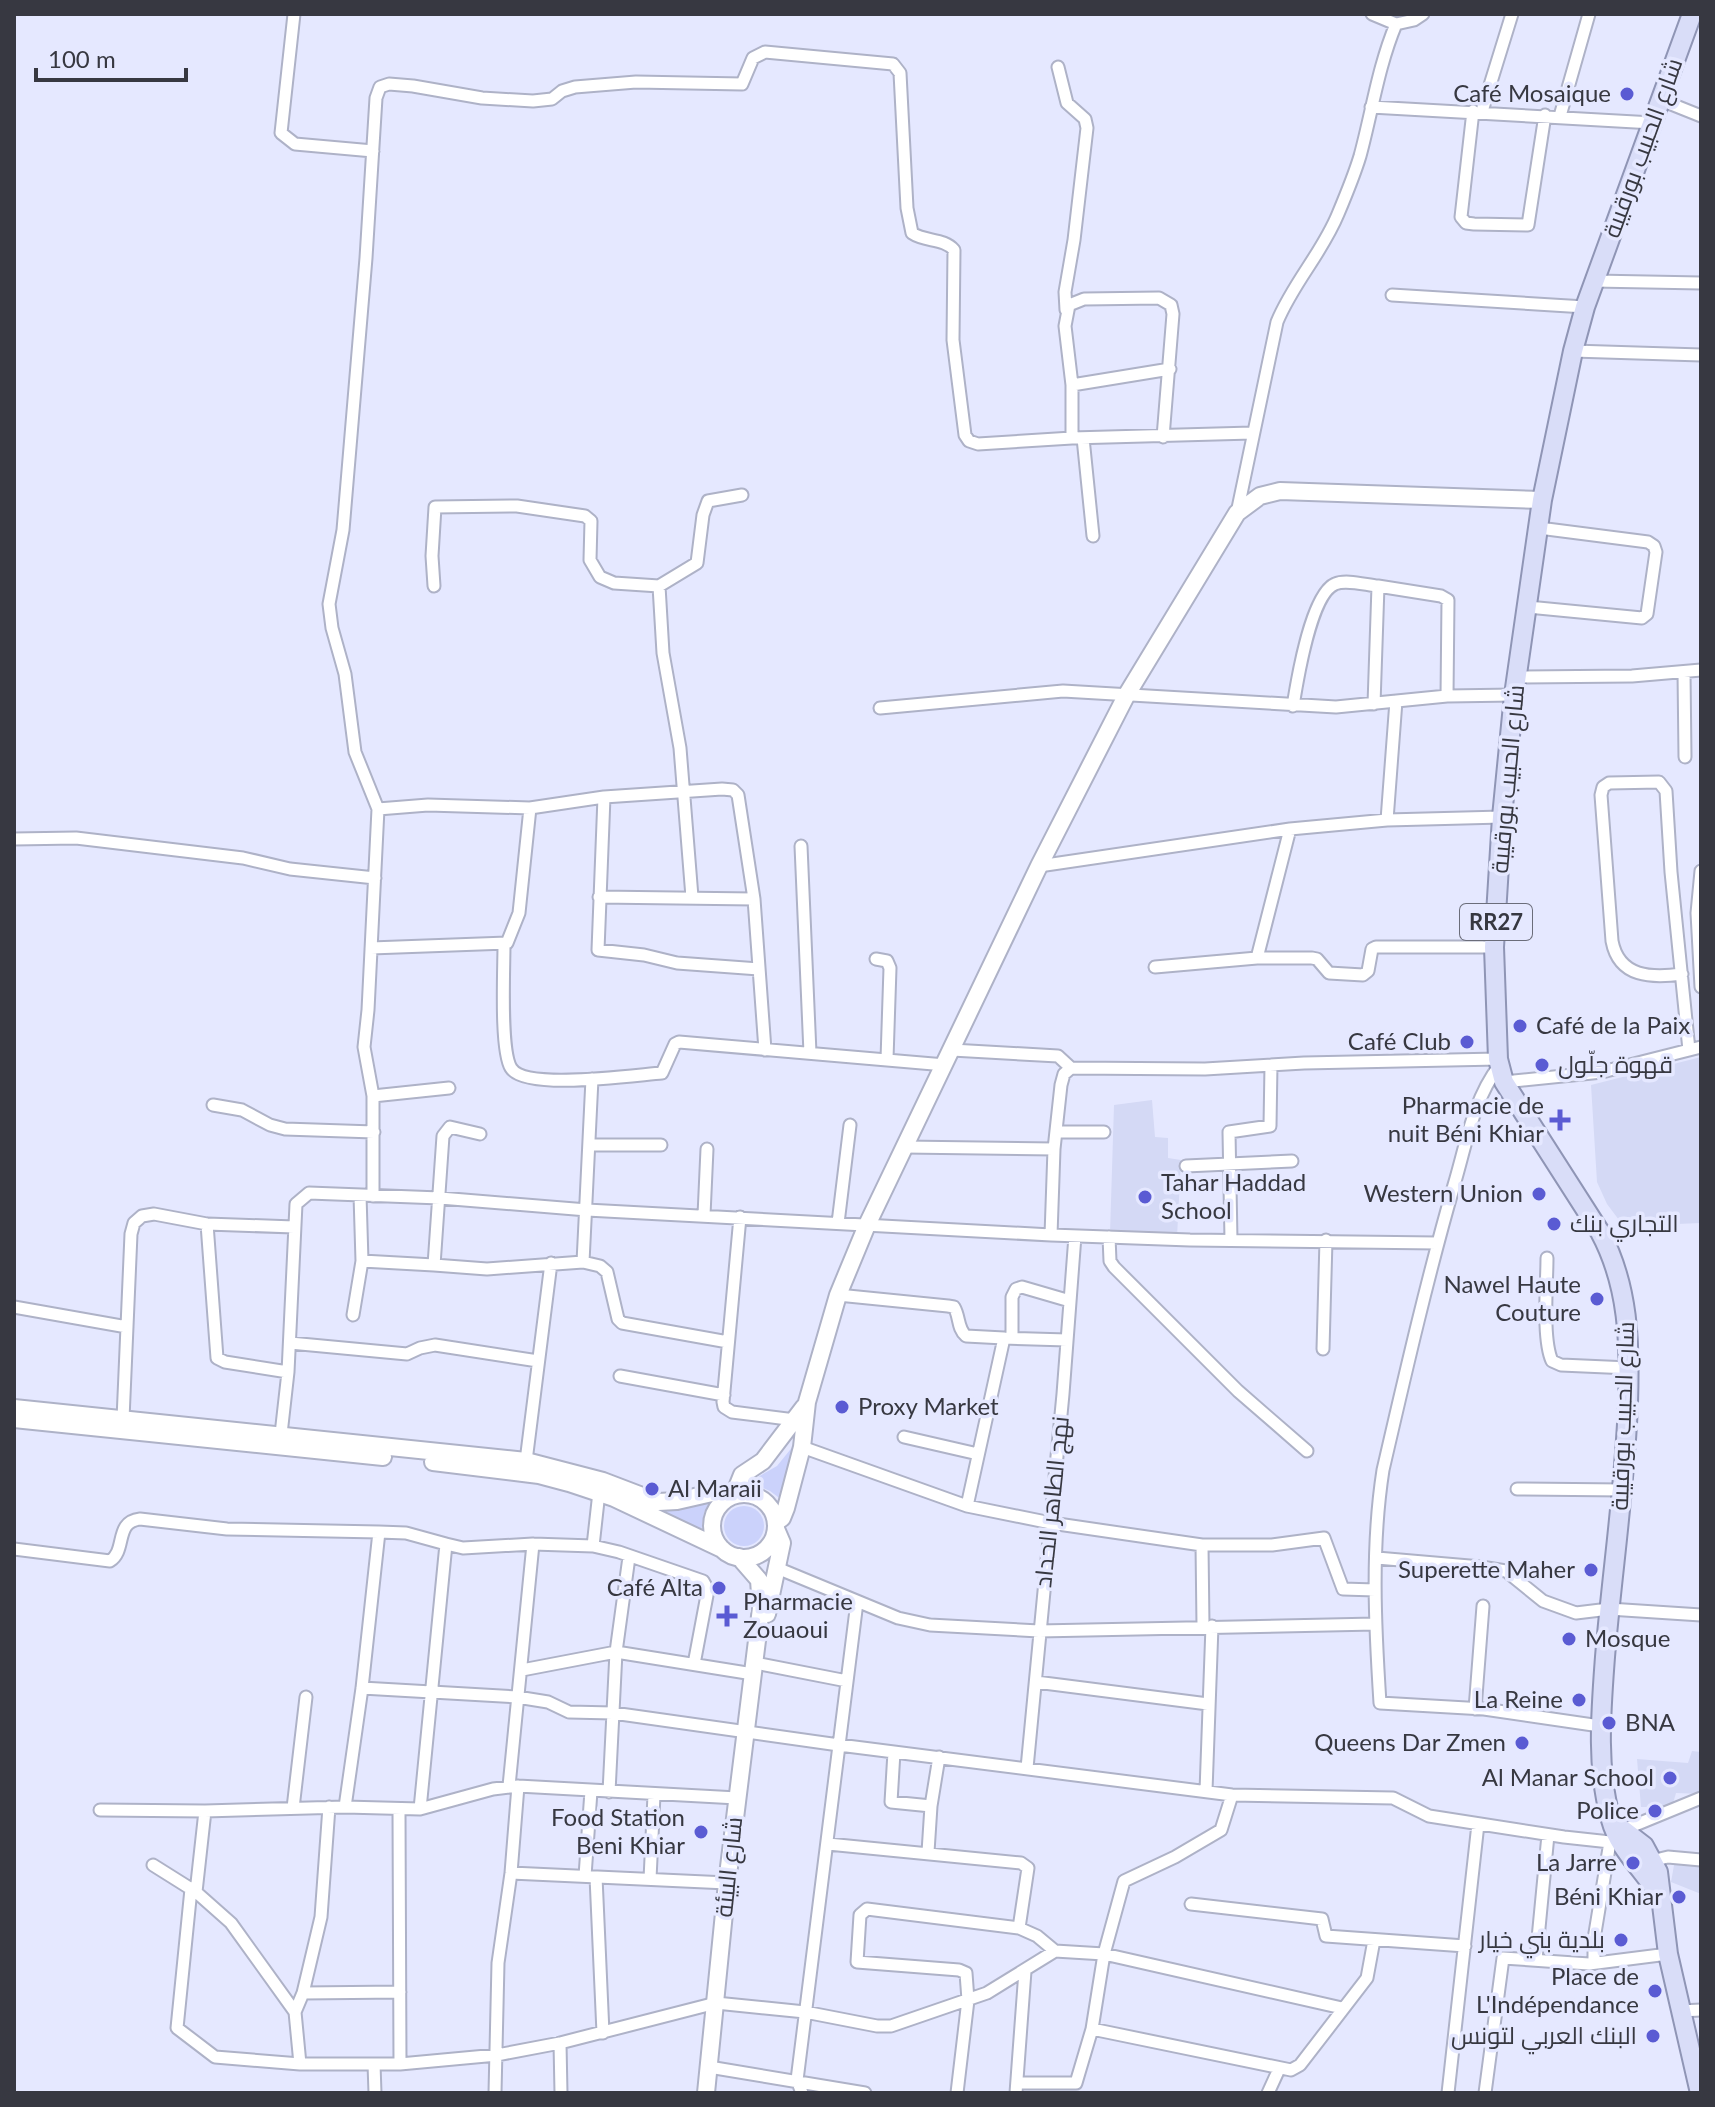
<svg xmlns="http://www.w3.org/2000/svg" width="1715" height="2107" font-family="Lato,Cairo,sans-serif">
<style>
.built{fill:#d4d9f5}
.green{fill:#cbd2fb}
.lines{fill:none;stroke-linecap:round;stroke-linejoin:round}
.street-casing{stroke:#aeb2c7;stroke-width:15}
.secondary-casing{stroke:#aeb2c7;stroke-width:20}
.primary-casing{stroke:#8f95b5;stroke-width:22}
.street{stroke:#fff;stroke-width:11}
.secondary{stroke:#fff;stroke-width:16}
.primary{stroke:#d9ddf8;stroke-width:18}
.poi-dot{fill:#5a5bd3;stroke:#e5e8ff;stroke-width:3}
.labels{text-anchor:middle;stroke-width:7;stroke-linejoin:round;paint-order:stroke}
.shield{fill:#e5e8ff;stroke:#6b6d7a;stroke-width:2}
.shield-label{font-size:22px;font-weight:bold;fill:#373841}
.poi-label{font-size:24px;fill:#373841;stroke:#e5e8ff;text-anchor:end}
.street-label{font-size:24px;fill:#373841;stroke:#e5e8ff}
</style>
<rect width="100%" height="100%" fill="#e5e8ff"/>
<path class="built" d="M1701 1057V1223L1653 1225 1619 1220 1607 1204 1597 1182 1591 1085Z
M1152 1100 1155 1137 1168 1138V1158L1181 1160 1177 1237 1110 1234 1114 1105Z
M1692 1751 1701 1752V1794L1676 1793 1672 1807H1641L1637 1759 1688 1763Z
M1676 1854 1701 1857V1894L1671 1882Z"/>
<path class="green" d="M794 1445 782 1500 770 1491 749 1482 777 1466Z
M712 1498 704 1513 701 1533 656 1510Z
M724 1526a20 20 0 1 1 40 0a20 20 0 1 1-40 0Z"/>
<g class="lines">
<g class="street-casing">
<path id="street" d="M294 14 281 133 295 144 373 151
M1396 24 1414 20 1423 14
M1058 67 1067 103 1085 119 1087 128 1074 240 1065 292 1066 310
M1661 100 1701 116
M1371 107 1653 123
M1473 111 1461 217 1466 223 1474 224 1528 225 1545 115
M1482 111 1512 14
M1560 116 1589 14
M1594 281 1701 283
M1392 295 1585 307
M1573 351 1701 355
M1072 385 1170 369
M1072 438V385L1065 326 1069 305 1084 299 1159 298 1171 305 1173 314 1163 437
M1083 438 1093 536
M1237 513 1277 322C1293 283 1322 253 1338 214 1346 195 1354 176 1360 156 1372 112 1378 67 1396 24L1372 14
M434 586 432 556 435 507 517 506 585 516 591 521 590 560 600 577 614 583 659 586 697 563 703 515 708 501 742 495
M659 586 663 653 680 748 692 897
M1528 607 1642 618 1647 614 1656 552 1654 546 1648 542 1539 528
M1684 672 1685 757
M1517 677 1632 676 1701 670
M1374 704 1378 586 1441 596 1448 600 1447 696
M1293 706C1297 681 1311 594 1335 584 1346 579 1366 585 1378 586
M880 708 1063 691 1336 707 1447 696 1514 695
M604 797 722 789 733 790 738 795 754 899 765 1050
M378 809 428 805 530 808 604 797 598 950 644 955 677 963 759 969
M1387 820 1396 701
M14 839 76 838 243 858 290 869 375 878
M801 846 810 1053
M1039 866 1290 829 1387 820 1502 817
M1701 871 1697 913 1701 987
M599 897 754 899
M504 945C504 970 500 1050 511 1068 525 1091 635 1075 662 1073L675 1044 679 1042 945 1065
M371 948 507 943 519 913 530 808
M1257 958 1290 829
M876 959 887 961 890 968 887 1059
M1155 967 1257 958H1312L1317 959 1329 973 1363 975 1368 971 1372 949 1376 947H1494
M1682 974C1652 978 1619 978 1612 941L1601 795 1603 787 1609 783 1659 782 1666 791 1671 872 1689 1050
M952 1050 1058 1056 1071 1068
M1499 1066C1473 1100 1466 1145 1454 1185 1427 1279 1405 1375 1383 1470 1371 1547 1375 1626 1380 1703L1484 1709 1600 1726
M1504 1082 1602 1072 1701 1047
M373 1096 449 1088
M213 1105 242 1110 270 1125 285 1129 374 1132
M1056 1132H1104
M480 1134 450 1127 443 1136 434 1265 487 1269 583 1262 600 1266 607 1272 618 1319 622 1323 728 1342
M589 1145H661
M904 1147 1054 1149
M1186 1166 1292 1161
M360 1195 362 1261
M373 1196V1096L364 1047 368 1010 378 809 355 752 345 674 332 628 329 604 343 530 366 258 376 98 380 87 389 84 413 86 482 98 533 101 552 99 562 91 575 87 636 82 742 84 753 58 765 52 893 64 900 73 907 208 912 233C925 242 944 238 954 250L953 340 965 435 969 441 978 444 1072 438 1252 433
M704 1215 707 1149
M740 1217 723 1402 724 1407 732 1412 795 1420
M838 1223 850 1125
M207 1224 217 1358 225 1362 288 1372
M1051 1235 1054 1149 1061 1085 1064 1074 1071 1068 1205 1069 1304 1063 1498 1059
M1109 1237 1110 1261 1114 1267 1238 1391 1307 1451
M1231 1240 1229 1132 1270 1126 1271 1065
M1547 1258C1547 1284 1542 1339 1552 1361L1561 1365 1629 1368
M583 1262 592 1079
M838 1295 948 1306 954 1307C960 1317 957 1328 966 1336L1004 1338
M14 1307 127 1327
M353 1315 362 1261 434 1265
M1012 1338V1297L1016 1289 1022 1287 1070 1301
M290 1343 407 1354 420 1348 435 1345 538 1361
M1323 1349 1326 1240
M620 1376 724 1395
M123 1419 131 1234 134 1223 142 1216 154 1214 207 1224 294 1227
M904 1437 978 1454
M280 1443 288 1372 296 1204 309 1193 440 1198 587 1210 1051 1235 1190 1240 1437 1243
M802 1447 967 1506 1051 1523 1202 1545H1272L1324 1538 1343 1589 1375 1590
M526 1461 551 1263
M1517 1489 1623 1490
M967 1506 1004 1338 1067 1340
M379 1532 406 1533 446 1544
M1202 1545 1203 1626
M593 1546 619 1552 703 1581 708 1590 694 1664
M14 1549 110 1561C127 1550 114 1522 140 1519L227 1529 379 1532 362 1688 345 1807
M629 1557 616 1652 753 1674
M1377 1558 1481 1567 1506 1571 1543 1601 1576 1613 1609 1609 1701 1615
M777 1568 898 1618 930 1625 1039 1631 1375 1624
M755 1663 847 1681
M522 1670 616 1652 609 1792
M1036 1682 1208 1704
M362 1688 517 1697 548 1702 569 1712 613 1713 839 1745 1232 1795 1393 1798 1429 1816 1564 1837 1610 1842 1624 1839
M1475 1709 1483 1606
M894 1752 891 1802 931 1806 928 1852
M1027 1768 1063 1394 1075 1236
M509 1786 533 1544
M1206 1791 1212 1626
M931 1806 939 1757
M293 1808 306 1697
M420 1809 446 1544 463 1548 533 1544 593 1546 599 1492
M100 1810 205 1811
M399 1811 400 2064
M1623 1830 1701 1798
M828 1844 1021 1863 1028 1868 1019 1928
M1647 1862 1668 1857 1701 1860
M153 1865 196 1892 231 1923 295 2012
M511 1873 727 1883
M585 1876 591 1791
M596 1877 603 2033
M650 1879 654 1795
M191 1889 177 2028 215 2057 300 2064H400L497 2055 560 2043 716 2003 805 2012 877 2026H891L987 1993 1055 1951
M196 1892 205 1811 345 1807 420 1809 493 1789 518 1786 737 1798
M1191 1904 1322 1919 1326 1936 1465 1946
M1536 1959 1548 1835
M1594 1963V1939L1610 1842
M303 1993 400 1992
M1680 2011 1701 2010
M1092 2029 1291 2070 1300 2065 1367 1978 1374 1940
M560 2043 561 2093
M300 2064 295 2012 303 1993 321 1917 329 1807
M374 2064 375 2093
M709 2067 865 2093
M1017 2083H1076L1092 2029 1104 1954 1124 1881 1175 1857 1221 1830 1232 1795
M495 2093 498 1963 511 1873 518 1786
M802 2093 797 2080 857 1602
M957 2093 968 2000 966 1973 959 1970 857 1962 860 1915 867 1909 1019 1928 1037 1936 1055 1951 1104 1954 1342 2008
M1016 2093 1025 1971
M1268 2093 1279 2069
M1448 2093 1478 1824
M1485 2093 1503 1958 1589 1964 1668 1954"/>
</g>
<g class="secondary-casing">
<path id="secondary" d="M14 1408 526 1461 603 1481 658 1502 677 1501 712 1493 730 1497
M14 1419 383 1457
M433 1462 539 1475 569 1483 614 1498 722 1549
M712 1526a32 32 0 1 1 64 0a32 32 0 1 1-64 0Z
M734 1495 742 1475 763 1461 804 1407
M776 1522 782 1518 786 1508 802 1447 807 1402 838 1295 867 1225 1039 866 1126 696 1237 513 1260 496 1280 491 1542 500
M767 1614 782 1543 776 1529
M706 2093 727 1883 761 1608 759 1580 739 1557"/>
</g>
<g class="primary-casing">
<path id="primary" d="M1614 1823 1644 1846 1658 1872 1668 1954 1700 2093
M1660 1897C1645 1871 1619 1850 1611 1820 1596 1768 1601 1711 1605 1657 1612 1572 1625 1488 1628 1403 1630 1343 1629 1286 1600 1232L1504 1082 1498 1059 1494 947 1502 817 1514 695 1542 500 1573 351 1585 307 1692 14"/>
</g>
<use href="#street" class="street"/>
<use href="#secondary" class="secondary"/>
<use href="#primary" class="primary"/>
</g>
<g class="poi-dot">
<circle cx="1627" cy="94" r="8"/>
<circle cx="1520" cy="1026" r="8"/>
<circle cx="1467" cy="1042" r="8"/>
<circle cx="1542" cy="1065" r="8"/>
<path d="M1556 1108h8v8h8v8h-8v8h-8v-8h-8v-8h8z"/>
<circle cx="1539" cy="1194" r="8"/>
<circle cx="1145" cy="1197" r="8"/>
<circle cx="1554" cy="1224" r="8"/>
<circle cx="1597" cy="1299" r="8"/>
<circle cx="842" cy="1407" r="8"/>
<circle cx="652" cy="1489" r="8"/>
<circle cx="1591" cy="1570" r="8"/>
<circle cx="719" cy="1588" r="8"/>
<path d="M723 1604h8v8h8v8h-8v8h-8v-8h-8v-8h8z"/>
<circle cx="1569" cy="1639" r="8"/>
<circle cx="1579" cy="1700" r="8"/>
<circle cx="1609" cy="1723" r="8"/>
<circle cx="1522" cy="1743" r="8"/>
<circle cx="1670" cy="1778" r="8"/>
<circle cx="1655" cy="1811" r="8"/>
<circle cx="701" cy="1832" r="8"/>
<circle cx="1633" cy="1863" r="8"/>
<circle cx="1679" cy="1897" r="8"/>
<circle cx="1621" cy="1940" r="8"/>
<circle cx="1655" cy="1991" r="8"/>
<circle cx="1653" cy="2036" r="8"/>
</g>
<g class="labels">
<rect class="shield" x="1460" y="904" width="72" height="36" rx="6"/>
<g class="shield-label">
<text x="1496" y="930">RR27</text>
</g>
<g class="poi-label">
<text x="1611" y="102">Café Mosaique</text>
<text x="1536" y="1034" text-anchor="start">Café de la Paix</text>
<text x="1451" y="1050">Café Club</text>
<text x="1558" y="1073" text-anchor="start">قهوة جلّول</text>
<text x="1544" y="1114">Pharmacie de<tspan x="1544" dy="28">nuit Béni Khiar</tspan></text>
<text x="1161" y="1191" text-anchor="start">Tahar Haddad<tspan x="1161" dy="28">School</tspan></text>
<text x="1523" y="1202">Western Union</text>
<text x="1570" y="1232" text-anchor="start">التجاري بنك</text>
<text x="1581" y="1293">Nawel Haute<tspan x="1581" dy="28">Couture</tspan></text>
<text x="858" y="1415" text-anchor="start">Proxy Market</text>
<text x="668" y="1497" text-anchor="start">Al Maraii</text>
<text x="1575" y="1578">Superette Maher</text>
<text x="703" y="1596">Café Alta</text>
<text x="743" y="1610" text-anchor="start">Pharmacie<tspan x="743" dy="28">Zouaoui</tspan></text>
<text x="1585" y="1647" text-anchor="start">Mosque</text>
<text x="1563" y="1708">La Reine</text>
<text x="1625" y="1731" text-anchor="start">BNA</text>
<text x="1506" y="1751">Queens Dar Zmen</text>
<text x="1654" y="1786">Al Manar School</text>
<text x="1639" y="1819">Police</text>
<text x="685" y="1826">Food Station<tspan x="685" dy="28">Beni Khiar</tspan></text>
<text x="1617" y="1871">La Jarre</text>
<text x="1663" y="1905">Béni Khiar</text>
<text x="1605" y="1948">بلدية بني خيار</text>
<text x="1639" y="1985">Place de<tspan x="1639" dy="28">L'Indépendance</tspan></text>
<text x="1637" y="2044">البنك العربي لتونس</text>
</g>
<g class="street-label">
<text transform="translate(1643 148) rotate(-70)" y="8">شارع الحبيب بورقيبة</text>
<text transform="translate(1508 779) rotate(-85)" y="8">شارع الحبيب بورقيبة</text>
<text transform="translate(1623 1416) rotate(-88)" y="8">شارع الحبيب بورقيبة</text>
<text transform="translate(1052 1502) rotate(-84)" y="8">نهج الطاهر الحداد</text>
<text transform="translate(729 1867) rotate(-84)" y="8">شارع البيئة</text>
</g>
</g>
<rect width="1715" height="2107" fill="none" stroke="#373841" stroke-width="32"/>
<path d="M36 68v12h150v-12" fill="none" stroke="#373841" stroke-width="4"/>
<text x="48" y="68" font-size="24" fill="#373841" stroke="#e5e8ff" stroke-width="6" paint-order="stroke">100 m</text>
</svg>
